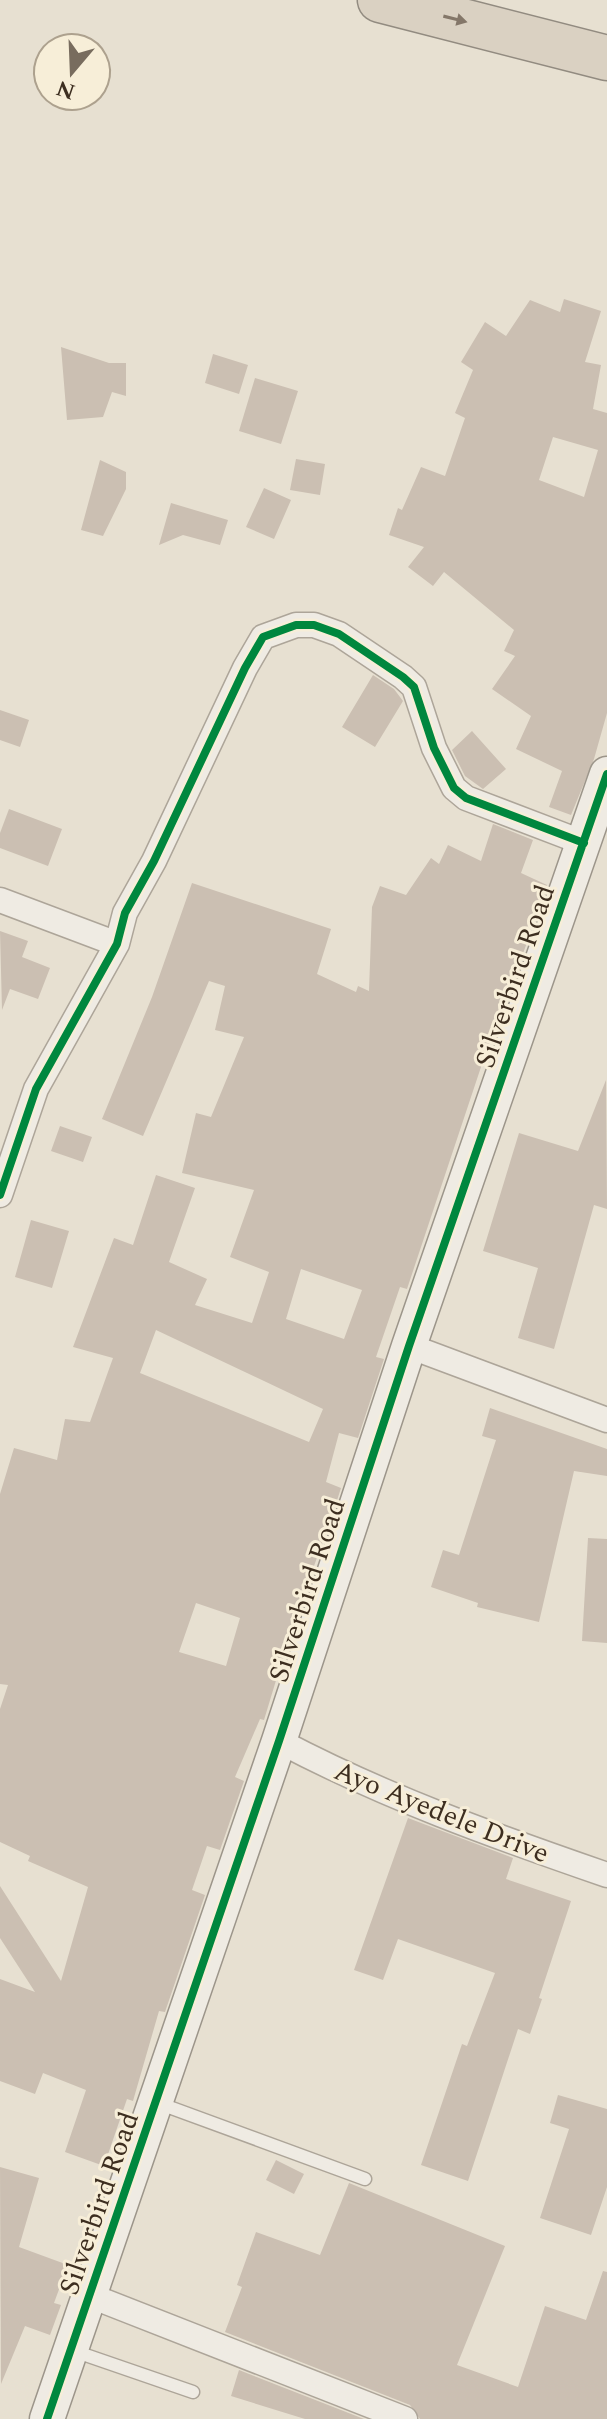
<svg xmlns="http://www.w3.org/2000/svg" width="607" height="2419" font-family="Spectral,serif">
<style>
.building{fill:#cbbfb2;fill-rule:evenodd}
.lines{fill:none;stroke-linecap:round;stroke-linejoin:round}
.lane-casing{stroke:#ada599;stroke-width:15}
.street-casing{stroke:#ada599;stroke-width:27}
.secondary-casing{stroke:#9c958a;stroke-width:37}
.highway-casing{stroke:#928b80;stroke-width:47}
.lane{stroke:#efebe3;stroke-width:12}
.street{stroke:#efebe3;stroke-width:24}
.secondary{stroke:#efebe3;stroke-width:34}
.highway{stroke:#dad1c2;stroke-width:44}
.cycleway-casing{stroke:#f7eed8;stroke-width:13}
.cycleway{stroke:#00873e;stroke-width:8}
.oneway{fill:#847769}
.labels{text-anchor:middle;stroke-width:6;stroke-linejoin:round;paint-order:stroke}
.street-label{font-size:28px;fill:#3d2e20;stroke:#f7eed8}
</style>
<rect width="100%" height="100%" fill="#e7e0d1"/>
<path class="building" d="M564 299 601 311 585 362 601 365 593 409 607 413V713L594 759 571 815 549 807 562 771 516 749 531 716 492 689 515 656 504 651 514 630 444 572 433 586 408 567 424 547 389 535 398 508 402 510 421 467 445 476 465 418 455 413 473 370 461 362 485 322 506 336 530 300 560 312ZM553 437 598 450 584 497 539 480Z
M61 347 109 363H126V396L112 392 103 417 67 420Z
M213 354 248 365 239 394 205 383Z
M255 378 298 391 281 444 239 431Z
M296 459 325 464 320 495 290 490Z
M100 460 126 472V489L103 536 81 530Z
M264 488 291 500 274 539 246 527Z
M171 503 228 520 220 545 183 535 159 545Z
M373 675 394 689 403 701 375 747 342 727Z
M0 710 29 720 20 747 0 740Z
M472 731 506 769 483 789 465 776 452 750Z
M9 809 62 829 48 866 0 848V833Z
M493 824 533 840 521 873 547 885 522 938 528 940 485 1055 407 1289 400 1287 376 1357 384 1359 358 1438 339 1433 326 1482 341 1488 331 1519 314 1566 311 1565 264 1720 260 1719 235 1777 244 1781 220 1850 207 1846 192 1890 205 1895 165 2012 159 2011 133 2101 127 2099 104 2166 65 2152 86 2090 43 2073 35 2094 0 2081V1979L35 1992 0 1938V1886L61 1981 88 1887 28 1861 30 1856 0 1842V1709L8 1685 0 1684V1494L14 1448 57 1460 65 1419 90 1422 113 1358 73 1347 114 1238 133 1245 156 1175 195 1188 169 1262 207 1279 195 1305 252 1323 269 1272 230 1257 254 1190 182 1173 196 1113 211 1117 244 1037 215 1030 225 986 209 981 143 1136 102 1119 152 997 192 883 331 929 317 974 356 992 358 986 369 991 372 907 380 886 406 895 431 858 439 864 448 845 481 861ZM301 1269 362 1290 344 1339 286 1319ZM156 1330 323 1409 309 1442 140 1373ZM196 1603 240 1618 226 1666 179 1652Z
M0 931 28 941 22 957 50 968 38 999 10 989 2 1010Z
M606 1080 607 1209 594 1205 554 1349 518 1338 538 1268 483 1251 519 1133 578 1151Z
M60 1126 92 1137 83 1162 51 1151Z
M31 1220 69 1231 52 1288 15 1277Z
M490 1408 607 1449V1476L574 1471 539 1622 477 1607 478 1603 431 1587 443 1550 459 1555 496 1440 482 1436Z
M588 1538 607 1539V1643L582 1641Z
M408 1818 513 1858 506 1879 571 1901 539 1998 542 1999 530 2034 518 2029 468 2181 421 2165 462 2044 467 2046 495 1973 398 1939 383 1980 354 1970Z
M558 2095 607 2109V2187L591 2235 540 2218 569 2129 550 2123Z
M276 2160 304 2174 294 2194 266 2180Z
M0 2167 39 2178 19 2247 68 2265 54 2303 61 2305 50 2335 25 2326 1 2384Z
M349 2183 505 2246 457 2365 518 2387 545 2306 586 2320 603 2271 607 2272V2419H420L410 2405 225 2332 242 2287 237 2285 256 2232 320 2255Z
M239 2370 364 2419H305L231 2396Z"/>
<g class="lines">
<g class="lane-casing">
<path id="lane" d="M158 2103 365 2179
M71 2350 193 2392"/>
</g>
<g class="street-casing">
<path id="street" d="M0 900 117 944
M0 1195 36 1089 117 944 125 913 154 861 245 668 263 637 296 625H314L339 634 403 677 414 687 434 748 454 788 466 798 584 843
M409 1346 607 1420
M279 1741C385 1797 494 1836 607 1875
M91 2296 405 2419"/>
</g>
<g class="secondary-casing">
<path id="secondary" d="M47 2419 279 1741 409 1346 607 774"/>
</g>
<g class="highway-casing">
<path id="highway" d="M380 0 607 58"/>
</g>
<use href="#lane" class="lane"/>
<use href="#street" class="street"/>
<use href="#secondary" class="secondary"/>
<use href="#highway" class="highway"/>
<g class="cycleway-casing">
<path id="cycleway" d="M0 1195 36 1089 117 944 125 913 154 861 245 668 263 637 296 625H314L339 634 403 677 414 687 434 748 454 788 466 798 584 843
M47 2419 279 1741 409 1346 607 774"/>
</g>
<use href="#cycleway" class="cycleway"/>
</g>
<defs><path id="oneway-solid" d="M-6-.8H1V-3.2L6.5 0L1 3.2V.8H-6Z" transform="scale(2)"/></defs>
<use class="oneway" href="#oneway-solid" transform="translate(455 19) rotate(14)"/>
<g class="labels">
<g class="street-label">
<text transform="translate(514 976) rotate(-71)" y="10">Silverbird Road</text>
<text transform="translate(306 1590) rotate(-72)" y="10">Silverbird Road</text>
<text transform="translate(442 1811) rotate(22)" y="10">Ayo Ayedele Drive</text>
<text transform="translate(98 2203) rotate(-71)" y="10">Silverbird Road</text>
</g>
</g>
<g transform="translate(72 72) rotate(199)"><circle r="38" fill="#f7eed8" stroke="#ada18e" stroke-width="2"/>
<path d="M0-6L14 30L0 20L-14 30Z" fill="#786c5e"/>
<text y="-12" font-size="22" font-weight="bold" text-anchor="middle" fill="#3d2e20">N</text>
</g>
</svg>
